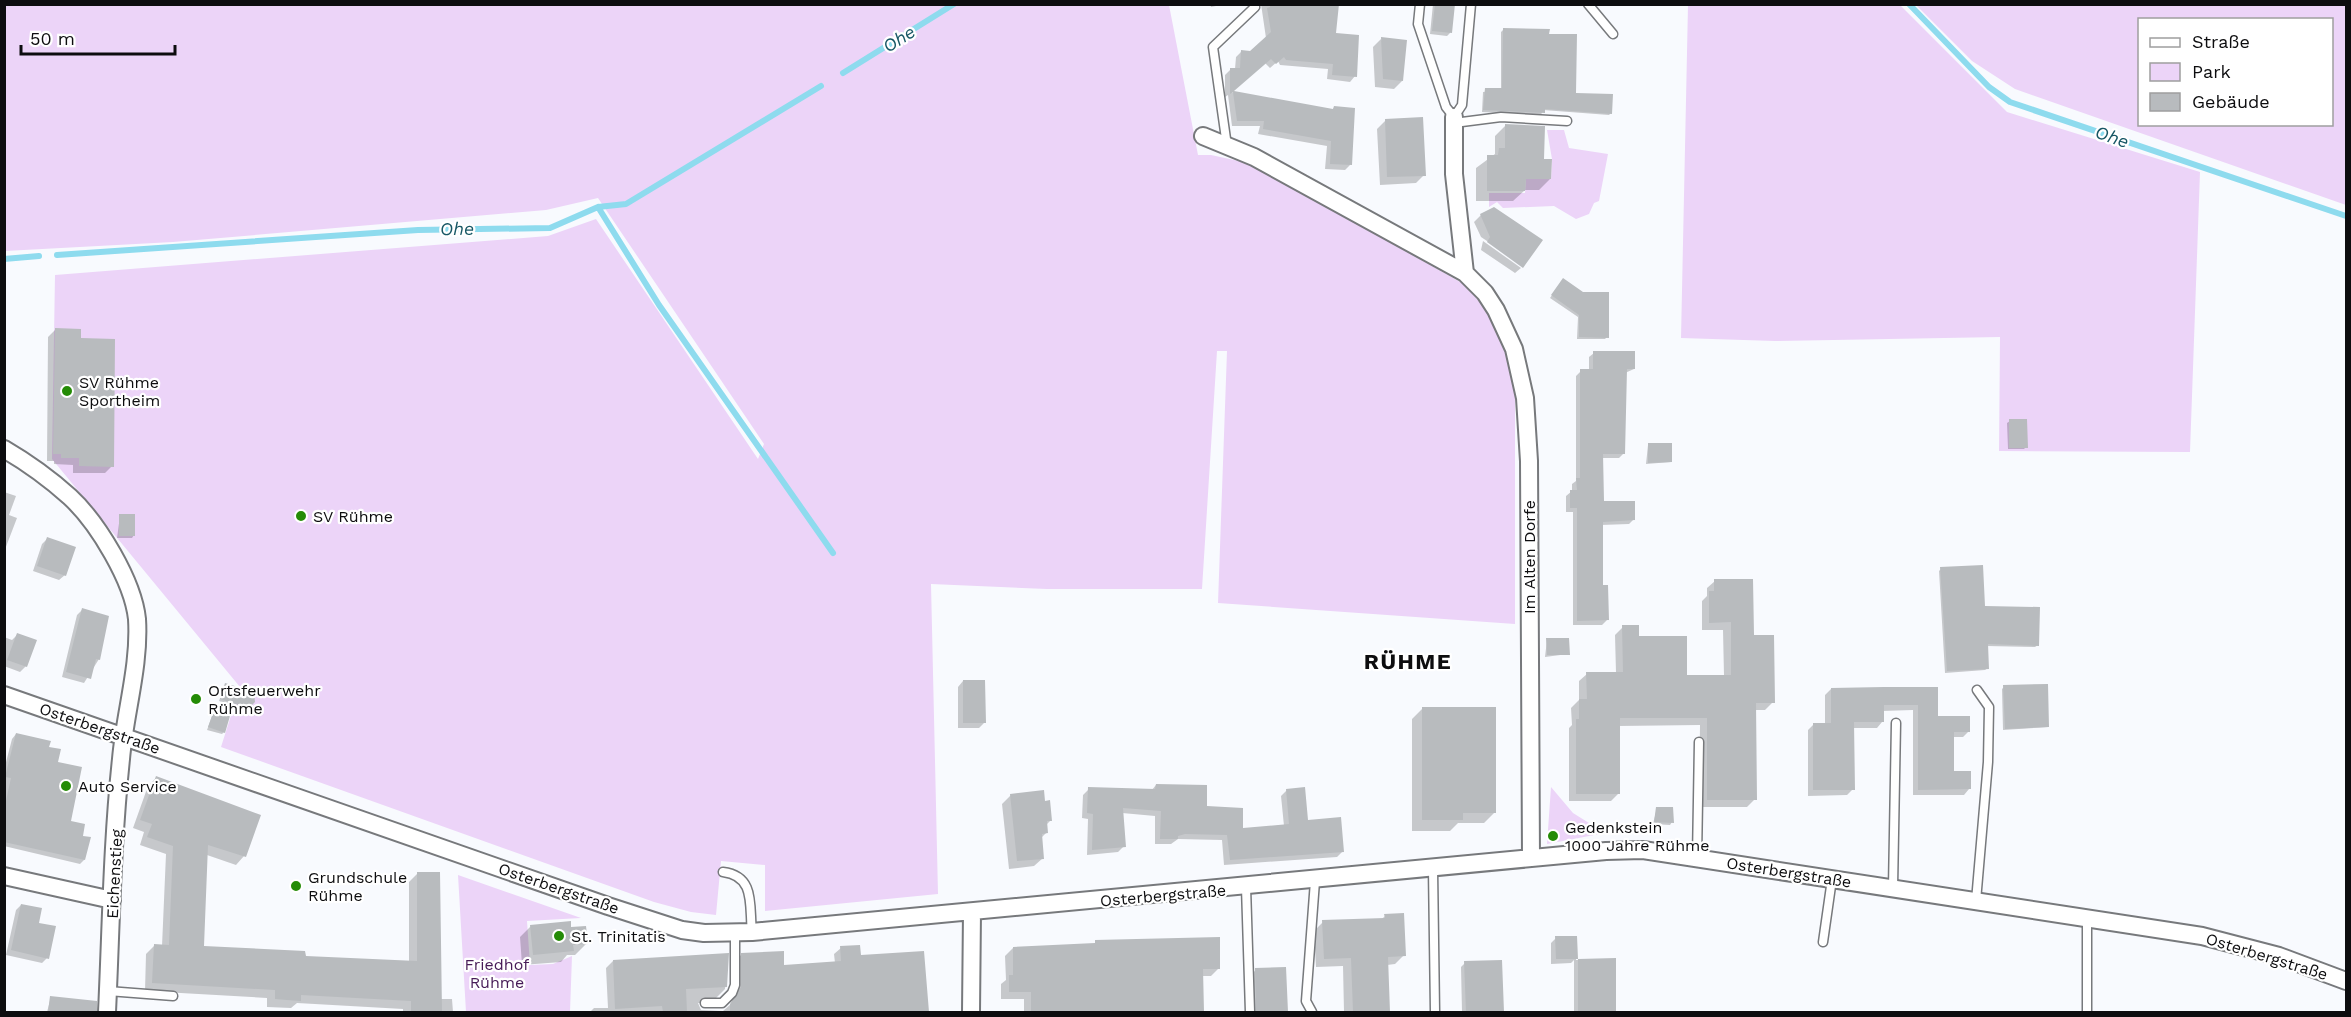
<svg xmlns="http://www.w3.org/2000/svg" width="2351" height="1017" font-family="'Work Sans',sans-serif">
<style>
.green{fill:#ecd4f8;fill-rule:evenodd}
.shadow{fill:#0003}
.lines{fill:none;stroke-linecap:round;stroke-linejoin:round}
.stream{stroke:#8edbee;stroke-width:6}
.building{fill:#b8bbbe}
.service-casing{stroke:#77797c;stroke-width:11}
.minor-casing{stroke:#77797c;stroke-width:20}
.service{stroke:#fff;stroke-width:8}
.minor{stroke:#fff;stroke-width:16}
.poi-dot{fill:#248b06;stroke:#fff;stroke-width:2}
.labels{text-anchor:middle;stroke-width:4.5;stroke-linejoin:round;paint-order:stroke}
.poi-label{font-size:16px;fill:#0d0d0f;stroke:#fff;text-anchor:start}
.street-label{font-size:16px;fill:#0d0d0f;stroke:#fff}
.park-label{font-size:16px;fill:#471b57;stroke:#fff}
.water-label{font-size:18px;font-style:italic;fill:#175765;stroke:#fff}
.district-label{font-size:22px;font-weight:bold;letter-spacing:1.5px;fill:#0d0d0f;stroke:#fff}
</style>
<rect width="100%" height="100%" fill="#f8fafe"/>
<path class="green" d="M5 5H1169L1198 155H1211L1253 164 1462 283 1483 305 1503 342 1515 387V624L1218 603 1227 351H1217L1202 589H1047L931 584 938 894 765 911V865L721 861 716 915 691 912 654 902 221 747 240 687 52 459 55 275 548 236 596 219 758 459 764 444 598 198 546 210 173 242 5 251Z
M1688 5H1900L2007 112 2200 172 2190 452 1999 451 2000 337 1775 341 1681 338Z
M1916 5H2346V205L2015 89 1972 61ZM2140 20H2332V124H2140Z
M1547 130H1564L1569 148 1608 154 1599 201 1594 203 1589 214 1576 219 1554 206 1503 208 1497 202 1489 207V193H1525L1526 179H1551L1552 159Z
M1551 787 1573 813 1605 833 1547 844Z
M458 875 581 918 527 921 530 965 553 964 572 956 570 1012H466Z"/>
<path class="shadow" d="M1210 4H1226L1211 7Z
M1261 4H1337L1334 34 1355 76 1350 82 1327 79 1328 69 1280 65 1278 61 1270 68 1265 63 1231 92 1332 110 1334 108 1350 165 1345 170 1325 169 1327 146 1258 134 1260 126H1232L1228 95 1225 97V75L1231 69H1235L1236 57 1241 52H1250L1266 38Z
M1433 4H1453L1450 33 1447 36 1430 34Z
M1504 29 1548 36 1575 94 1611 113 1609 115 1543 110 1541 115 1482 112 1483 92 1501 90V32Z
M1381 39 1402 81 1394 89 1375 87 1373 47Z
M1386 120 1424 175 1416 183 1380 185 1377 129Z
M1506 125 1542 160 1550 179 1539 190H1525L1513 201H1476V168L1495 154V136Z
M1481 215 1523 265 1481 237 1474 222Z
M1483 241 1521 268 1515 273 1481 250Z
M1561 282 1607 337 1605 339H1577L1578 317 1550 298Z
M55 330 80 340 112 466 105 473H73V465L54 464V461H47L48 337Z
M1594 353 1634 369 1625 373 1624 453 1619 458H1602L1603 503 1634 519 1629 524 1601 525V587L1607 620 1602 625H1573V512H1566V496L1572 491V484L1576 481V376L1581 371H1589V357Z
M2010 421 2026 447 2024 449H2008L2007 423Z
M1648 445 1671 462 1646 464Z
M4 492 16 496 9 515 17 518 4 552Z
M120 516 134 535 132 538H117Z
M48 538 65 575 59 580 33 571 42 544Z
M1941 569 1984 607 2038 645 2035 647 1986 646 1988 668 1985 670 1945 673 1939 571Z
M1715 581 1773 702 1765 710H1755V799L1747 807H1699L1700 725 1618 726 1619 793 1611 801H1569V728L1572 725 1571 708 1579 700V681L1587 674 1616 673 1615 635 1623 627 1686 677 1724 676 1723 630H1702V601L1707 596V588Z
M82 610 99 659 84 683 62 677 77 615Z
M17 635 26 666 20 672 4 666V637L12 640Z
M1547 640 1568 654 1545 657Z
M963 681 984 723 979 728H958V687Z
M225 685 254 701 246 710 219 701Z
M2004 687 2048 727 2003 730 2002 689Z
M1937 688V717L1969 731 1963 737H1953V773L1969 789 1964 795H1913V710L1882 711V722L1877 728H1852L1853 789 1847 795 1808 796V730L1814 724H1825V695L1831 689Z
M1423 708 1495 812 1484 823H1458L1450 831H1412V719Z
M214 711 224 732 222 734 207 730Z
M16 734 47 748 57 764 69 822 81 837 84 860 80 864 4 846V770L12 739Z
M156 778 259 816 244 856 236 865 207 855 202 948 304 957 409 962V882L417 874 440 999H452L453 1012H403V1009L297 1003 291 1008 267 1007V998L145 991 146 954 154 946H162L166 854 140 845 144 832 133 828 148 786Z
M1156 785 1206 807 1242 829 1284 826 1281 796 1287 790 1307 821 1343 851 1337 857 1224 865 1222 840 1178 839 1171 844H1155V816L1122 813 1124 846 1118 852 1087 855 1088 819 1082 818 1083 795 1089 789 1151 791Z
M1011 795 1044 803 1051 820 1046 825 1047 832 1041 838 1043 858 1034 866 1009 869 1002 804Z
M1657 808 1672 822 1670 825 1653 824Z
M21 905 37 924 47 958 42 963 6 955 16 910Z
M1385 916 1404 955 1395 964 1387 965 1388 1012H1344L1343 966 1316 967 1314 931 1323 922 1381 920Z
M531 926 570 929 586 944 575 955H567L561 962 522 965 520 937Z
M1576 937V960H1615V1012H1574V960L1571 963 1551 964V943L1556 938Z
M1096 942 1219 968 1211 976H1202V1012H1024V999H1001V984L1006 980 1005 956 1013 948 1093 945Z
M841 948 859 956 923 953 927 1012H590L594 1008H608L606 968 613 961 727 955 725 989 711 1003H698L701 1010 723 1011 731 1004 735 995V961L742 954 783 966 835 963 834 954Z
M1501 962 1503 1012H1462L1461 967 1465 963Z
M1284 969 1286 1012H1248L1247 978 1256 970Z
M51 997 75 1000 74 1012H47Z"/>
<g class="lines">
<path class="stream" d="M1909 4 1989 87 2010 102 2346 216
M843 73 954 4
M598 207 659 305 833 553
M57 255 418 230 550 228 598 207 626 204 821 86
M4 259 39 256"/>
</g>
<path class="building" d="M1270 4H1339L1336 33 1359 35 1357 77 1332 75 1333 64 1286 60 1284 57 1276 64 1271 59 1234 91 1333 109 1334 106 1355 108 1352 165 1330 164 1331 141 1263 129 1264 121H1237L1233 92 1230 94V68H1240L1241 50 1250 51 1271 32 1267 8 1270 7Z
M1435 4H1455L1452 33 1432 31Z
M1503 28 1550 29 1549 34H1577L1576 93 1613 94 1612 114 1545 109V113L1483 110 1485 88H1502Z
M1381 37 1407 40 1403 81 1383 79Z
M1423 117 1426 176 1387 177 1385 119Z
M1505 124 1545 126 1544 159H1552L1551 179H1526L1525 191H1487V155H1498L1499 148H1505Z
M1494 207 1543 240 1523 268 1487 242 1490 237 1480 214Z
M1563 278 1583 292H1609V338L1579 337V315L1551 295Z
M55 328 81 329V338L115 339 114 467 79 466V458H61V454H53Z
M1593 351H1635V369H1627L1625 454H1603L1604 501H1635V520L1603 522V585H1608L1609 620 1577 621V508H1570V490H1577L1576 478H1580V369H1593Z
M2009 419H2027L2028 448H2009Z
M1648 443H1672V462L1648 463Z
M119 514H135V536H119Z
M47 537 76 547 66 576 37 566Z
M1983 565 1985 606 2040 607 2039 646 1988 644 1989 669 1947 671 1940 567Z
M1714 579H1753L1754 635H1774L1775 703H1756L1757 800H1707V718H1620V794H1576V719H1579V699H1587L1586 672H1623L1622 625H1639V636H1687V675H1731V622L1709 623V591H1714Z
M82 608 109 616 100 660 96 659 91 679 66 672Z
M17 633 37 640 27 667 7 660Z
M1546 638H1569L1570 655H1547Z
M963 680H985L986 723H963Z
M225 683 254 692 255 702 249 708 220 699Z
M2048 684 2049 727 2005 729 2003 685Z
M1884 687H1938V716H1970V732H1954V771H1971V789L1918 790V705H1884V722H1854L1855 790H1813V723H1831V688Z
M1422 707H1496V813H1463V820H1422Z
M214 710 230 716 225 733 208 727Z
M16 733 51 741 49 747 61 749 58 762 82 767 71 821 85 824 83 836 91 837 85 860 4 842V810L11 778 5 777Z
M156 776 261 815 246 857 208 845 204 946 305 951 306 956 417 961V872H440L442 1012H411V1001L301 995V1001L287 1000 275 999V990L152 983 154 944 169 945 173 846 147 837 152 824 140 820Z
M1156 784 1207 785V806L1243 808V828L1289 824 1286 789 1305 787 1308 820 1341 817 1344 852 1230 860 1227 835 1185 834 1178 836V839H1160L1161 811 1123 808 1126 847 1092 850 1093 814 1087 813 1088 787 1155 789Z
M1044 790 1045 801 1050 800 1052 821H1047L1048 833 1042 834 1044 859 1017 861 1010 794Z
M1656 807H1673L1674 823 1654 822Z
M21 904 42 908 39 923 56 926 49 959 11 950Z
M1404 913 1406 956 1388 957 1390 1012H1353L1351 958 1324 959 1322 920 1385 918 1384 914Z
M571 921V927L586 926 588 944 573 945 574 951 533 955 530 925Z
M1555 936H1577L1578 959H1556Z
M1220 937V969H1203L1204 1012H1031V992H1009V975H1013V947L1095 943V940Z
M860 945 861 955 924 951 929 1012H730V1004L741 987V953L784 951V965L841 961 840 946Z
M729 953 727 987 686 989 687 1012H663L662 1006 615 1009 613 960Z
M1616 958V1012H1578V959Z
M1502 960 1504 1012H1466L1464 961Z
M1286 967 1288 1012H1256L1255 968Z
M50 996 97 1001V1012H48Z"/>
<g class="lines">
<g class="service-casing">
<path id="service" d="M1420 4 1418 24 1446 107 1454 117 1462 105 1471 4
M1588 4 1613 34
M1454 123 1501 117 1567 121
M1227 146 1213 47 1255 7
M1697 858 1699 742
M1433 869 1435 1012
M723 872C756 876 749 906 752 932
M1246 887 1250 1012
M1893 888 1896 723
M1976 901 1988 762 1989 707 1977 690
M2087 918V1012
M1823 942 1832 879
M108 991 173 996
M705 1003H722L732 993 735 985V933
M1312 1012 1306 1001 1315 881"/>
</g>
<g class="minor-casing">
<path id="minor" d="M1454 117V174L1465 273 1485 293 1496 310 1514 349 1525 398 1529 461 1531 858
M1203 136 1254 157 1465 273
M4 449C28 463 50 479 70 497 98 523 133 581 137 619 140 666 125 712 121 759 112 843 111 928 107 1012
M4 695 608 906 682 930 704 933 752 932 1606 851 1643 850 2202 936 2279 956 2346 981
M4 876 112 900
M971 1012 972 912"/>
</g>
<use href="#service" class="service"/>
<use href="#minor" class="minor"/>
</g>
<g class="poi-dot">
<circle cx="67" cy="391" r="6"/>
<circle cx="301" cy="516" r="6"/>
<circle cx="196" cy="699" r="6"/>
<circle cx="66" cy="786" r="6"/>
<circle cx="1553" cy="836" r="6"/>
<circle cx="296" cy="886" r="6"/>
<circle cx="559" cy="936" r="6"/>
</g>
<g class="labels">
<g class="poi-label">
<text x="79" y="388">SV Rühme<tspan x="79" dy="18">Sportheim</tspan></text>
<text x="313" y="522">SV Rühme</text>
<text x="208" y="696">Ortsfeuerwehr<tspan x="208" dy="18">Rühme</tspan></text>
<text x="78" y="792">Auto Service</text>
<text x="1565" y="833">Gedenkstein<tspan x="1565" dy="18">1000 Jahre Rühme</tspan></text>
<text x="308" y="883">Grundschule<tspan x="308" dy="18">Rühme</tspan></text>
<text x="571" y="942">St. Trinitatis</text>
</g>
<g class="street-label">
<text transform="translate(1529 557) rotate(-90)" y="6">Im Alten Dorfe</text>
<text transform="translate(100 728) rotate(19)" y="6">Osterbergstraße</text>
<text transform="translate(1789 872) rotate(9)" y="6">Osterbergstraße</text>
<text transform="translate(114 874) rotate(-87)" y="6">Eichenstieg</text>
<text transform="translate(559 888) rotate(19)" y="6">Osterbergstraße</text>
<text transform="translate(1163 895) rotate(-5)" y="6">Osterbergstraße</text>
<text transform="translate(2267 956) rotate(17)" y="6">Osterbergstraße</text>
</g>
<g class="park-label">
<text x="497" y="970">Friedhof<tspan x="497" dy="18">Rühme</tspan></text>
</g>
<g class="water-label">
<text transform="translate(899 39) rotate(-32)" y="6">Ohe</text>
<text transform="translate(2112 137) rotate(19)" y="6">Ohe</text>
<text transform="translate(457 229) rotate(-1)" y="6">Ohe</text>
</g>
<g class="district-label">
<text x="1408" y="669">RÜHME</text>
</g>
</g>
<rect width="2351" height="1017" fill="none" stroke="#0d0d0f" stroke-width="12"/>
<rect x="2138" y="18" width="195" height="108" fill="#ffffff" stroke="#9e9e9f" stroke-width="1.5"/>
<rect x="2150" y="38" width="30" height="9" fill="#ffffff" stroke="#9e9e9f" stroke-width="1.5"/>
<text x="2192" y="48" font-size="18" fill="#0d0d0f">Straße</text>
<rect x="2150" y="63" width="30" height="18" fill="#ecd4f8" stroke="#9e9e9f" stroke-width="1.5"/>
<text x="2192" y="78" font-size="18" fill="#0d0d0f">Park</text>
<rect x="2150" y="93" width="30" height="18" fill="#b8bbbe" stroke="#9e9e9f" stroke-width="1.5"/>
<text x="2192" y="108" font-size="18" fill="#0d0d0f">Gebäude</text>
<path d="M21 45v9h154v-9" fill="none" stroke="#0d0d0f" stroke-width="3"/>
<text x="30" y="45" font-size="18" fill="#0d0d0f" stroke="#ffffff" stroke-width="4.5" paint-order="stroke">50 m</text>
</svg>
